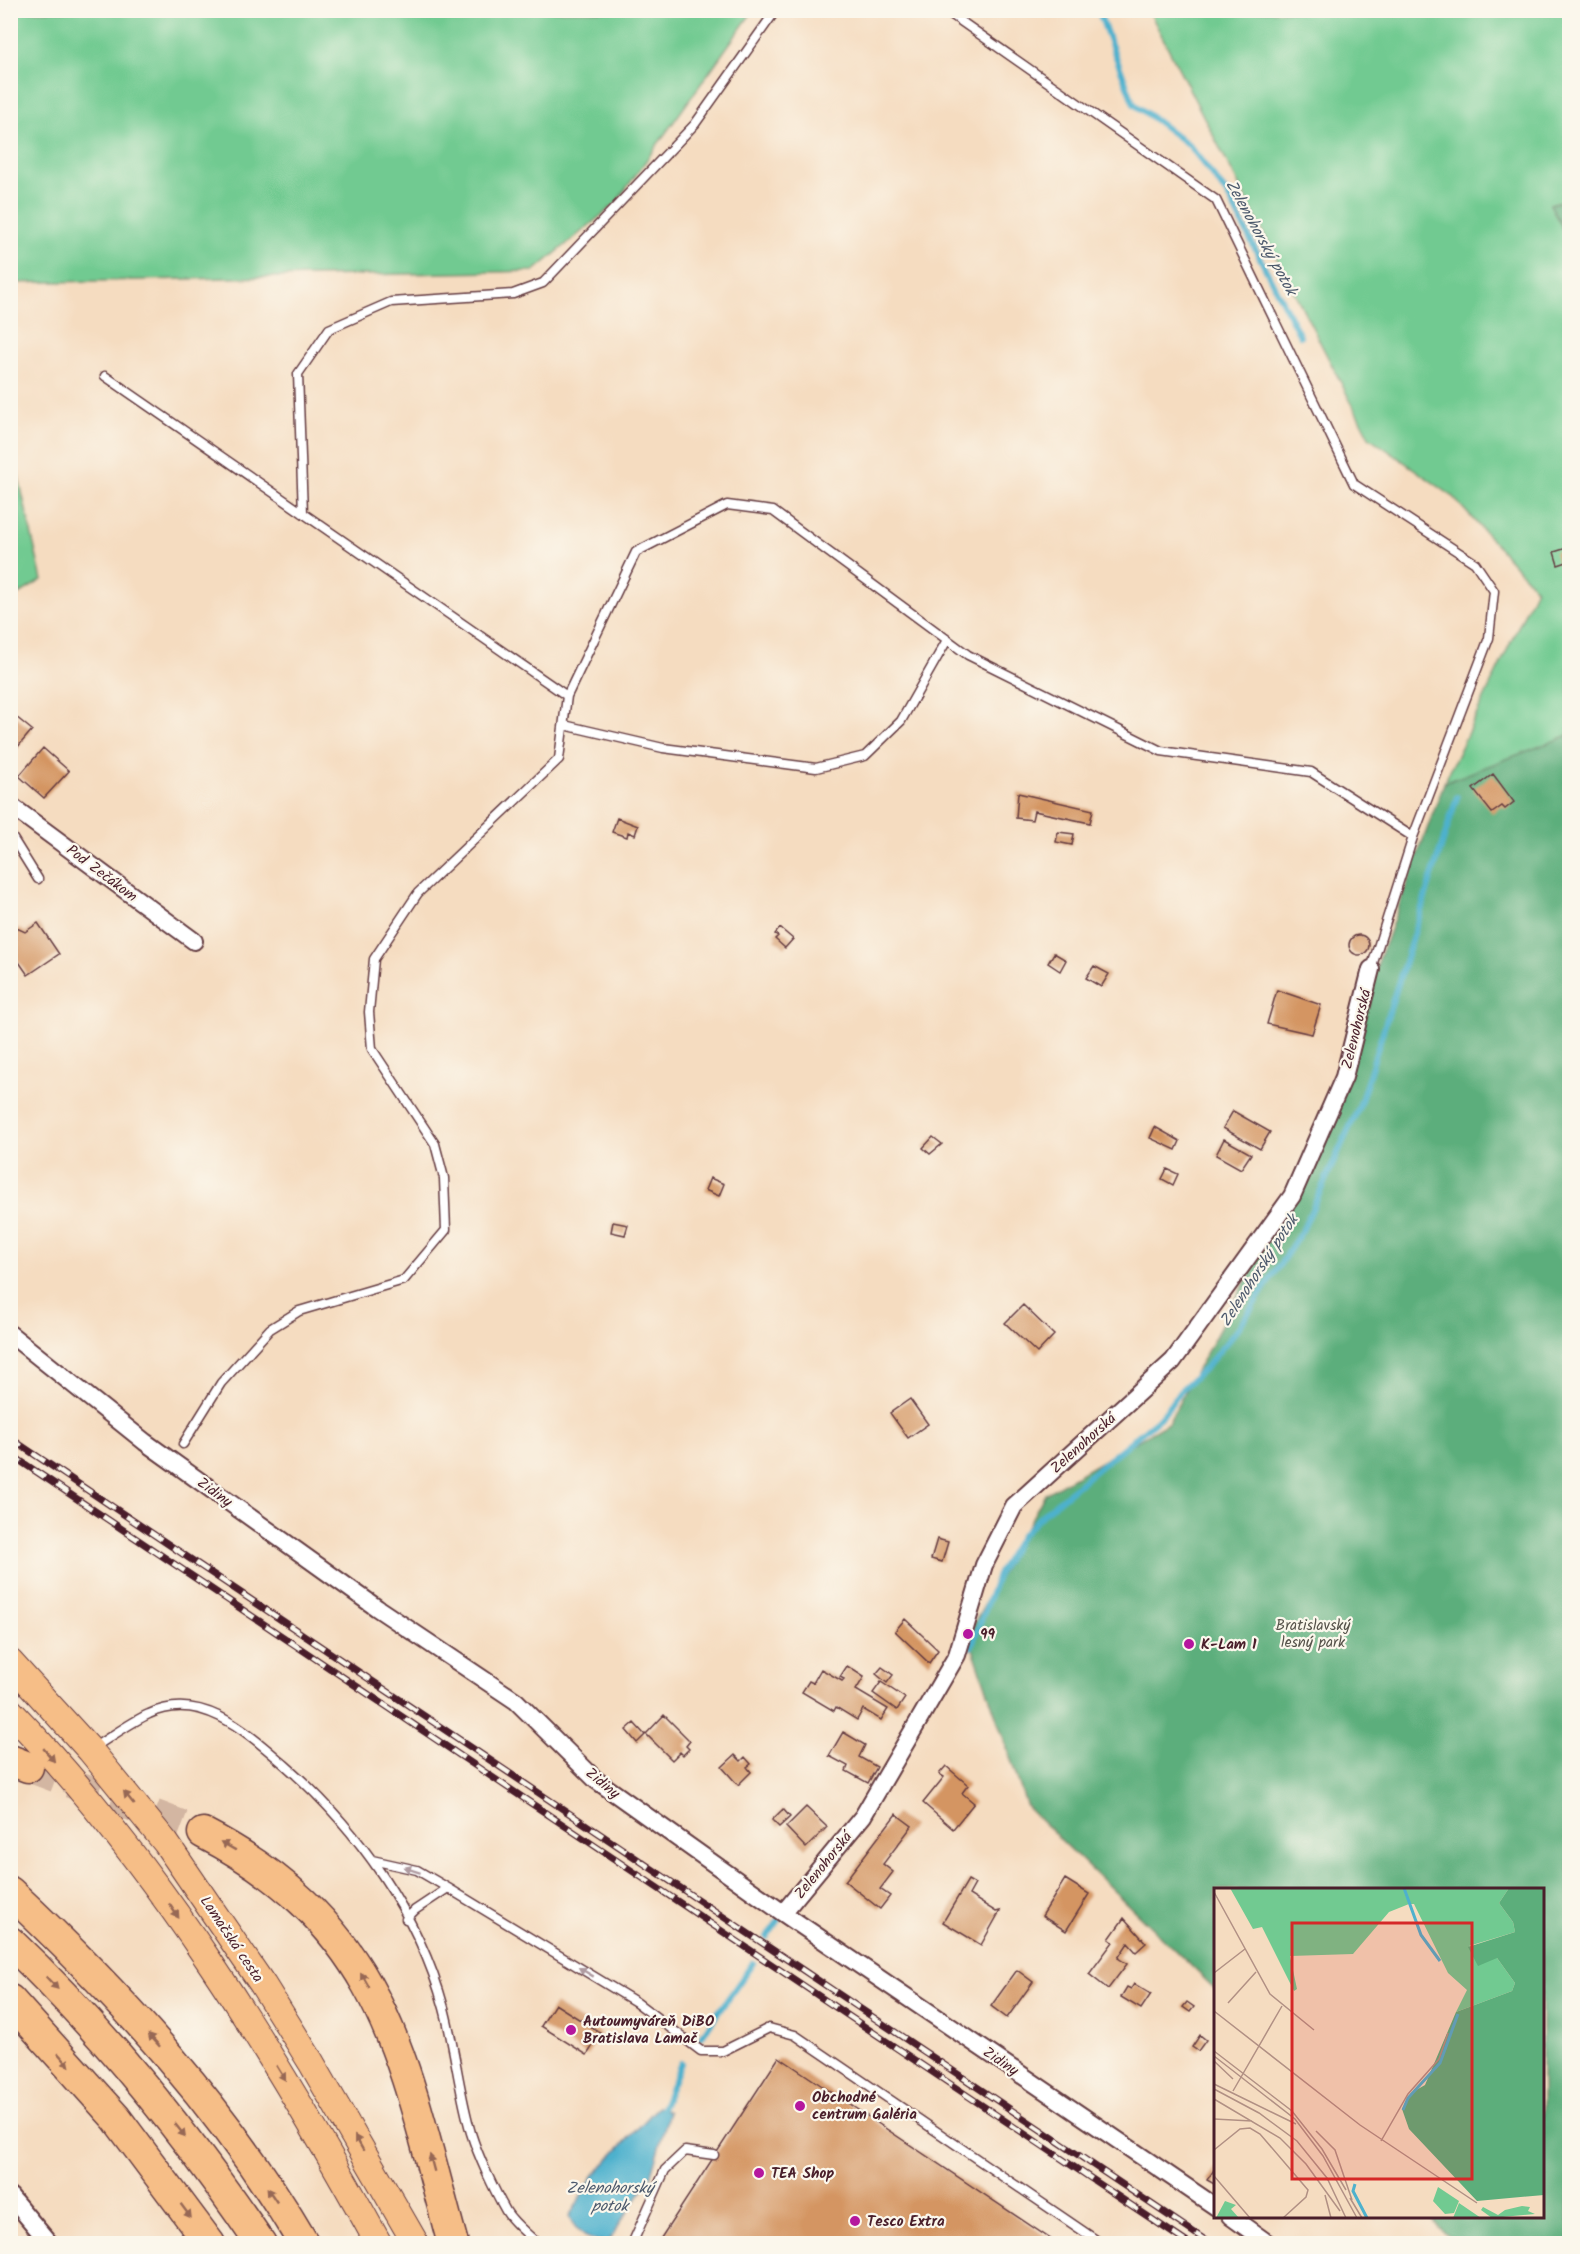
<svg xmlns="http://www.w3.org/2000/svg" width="1580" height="2254" font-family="Kalam,sans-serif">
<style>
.green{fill:#71ca91;stroke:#5e745e;stroke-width:1.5}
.forest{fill:#5cae7b;stroke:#536653;stroke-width:1.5}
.water{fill:#4eb1cd;stroke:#4c687c;stroke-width:1.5}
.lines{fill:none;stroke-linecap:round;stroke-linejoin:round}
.stream{stroke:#4eb1cd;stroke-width:6}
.building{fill:#d49562}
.highway-tunnel{stroke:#d3b6a2;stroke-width:30;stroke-dasharray:30 15;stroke-linecap:butt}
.lane-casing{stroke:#643b41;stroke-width:11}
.street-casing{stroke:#643b41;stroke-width:20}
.primary-casing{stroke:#643b41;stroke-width:28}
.highway-casing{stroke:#643b41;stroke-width:33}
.lane{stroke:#fff;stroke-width:8}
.street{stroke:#fff;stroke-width:16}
.primary{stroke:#f6be87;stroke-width:26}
.highway{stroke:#f6be87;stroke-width:30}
.rail-casing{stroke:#4a1f2b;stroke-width:7}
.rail{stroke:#fbf7ec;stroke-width:4.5;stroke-dasharray:14;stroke-linecap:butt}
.oneway{fill:#976754}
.oneway2{fill:#ae9aa0}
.poi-dot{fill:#b5179e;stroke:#fbf7ec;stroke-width:2}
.labels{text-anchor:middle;stroke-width:4.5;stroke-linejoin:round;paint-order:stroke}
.street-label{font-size:15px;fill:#4a1f2b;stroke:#fbf7ec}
.park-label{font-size:15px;fill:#56524a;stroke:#fbf7ec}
.poi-label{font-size:15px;font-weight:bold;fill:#4a1f2b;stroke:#fbf7ec;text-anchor:start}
.water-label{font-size:16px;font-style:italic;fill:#4c596c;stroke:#fbf7ec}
.inset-river{fill:none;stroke:#4eb1cd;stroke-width:3}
.inset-road{fill:none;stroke:#b19084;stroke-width:1.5}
.view{fill:#d62828;fill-opacity:0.15;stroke:#d62828;stroke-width:3}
.inset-edge{fill:none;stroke:#4a1f2b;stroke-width:3}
</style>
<rect width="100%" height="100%" fill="#fbf7ec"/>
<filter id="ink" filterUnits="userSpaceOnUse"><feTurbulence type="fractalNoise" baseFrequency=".0167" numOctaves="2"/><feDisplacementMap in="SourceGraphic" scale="12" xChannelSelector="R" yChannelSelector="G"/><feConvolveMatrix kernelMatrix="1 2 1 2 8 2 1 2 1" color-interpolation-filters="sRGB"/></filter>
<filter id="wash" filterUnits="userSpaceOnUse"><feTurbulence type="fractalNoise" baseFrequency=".008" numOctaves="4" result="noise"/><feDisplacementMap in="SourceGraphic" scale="24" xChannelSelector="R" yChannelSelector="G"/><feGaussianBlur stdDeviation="1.35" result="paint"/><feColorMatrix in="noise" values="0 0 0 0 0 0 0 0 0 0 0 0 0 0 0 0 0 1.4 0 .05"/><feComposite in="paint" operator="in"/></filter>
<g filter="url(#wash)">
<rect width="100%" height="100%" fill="#f5dcc0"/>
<path class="green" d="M10 11H753L615 204 534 271 11 283Z
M1149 11H1569V199L1550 204 1570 242 1569 798 1441 799 1444 783 1536 589 1452 496 1369 437Z
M11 444 42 580 13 598 10 592Z"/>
<path class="forest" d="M1569 199H1570L1569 242 1550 204Z
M1569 735V2243H1454L1430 2217 1542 2216V1890H1216L1215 1989 1027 1807 968 1634 1045 1494 1168 1423 1292 1196 1444 783Z"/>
<path class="water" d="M658 2107 669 2112 650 2178 608 2242C587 2241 579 2235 569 2217L593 2176Z"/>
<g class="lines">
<path class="stream" d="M1098 10 1134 104 1189 145 1227 194 1300 336
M971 1647 999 1572 1021 1536 1045 1512 1163 1415 1181 1390 1206 1367 1239 1327 1303 1229 1359 1107 1457 797
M767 1937 779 1920
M701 2037 753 1963
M662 2109 681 2063"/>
</g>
<g id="blocks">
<path class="building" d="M1570 547V561L1558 565 1554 552Z
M10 712 32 730 10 756Z
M43 748 69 771 44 798 19 776Z
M1493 774 1514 802 1505 809 1502 806 1492 813 1473 789Z
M1018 793 1093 810 1090 823 1034 811 1032 820 1016 818Z
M617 818 638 826 635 835 628 832 627 837 612 832Z
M1058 832 1074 834 1072 845 1056 842Z
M38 923 59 954 28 975 10 949V927L13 930 17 928 25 932Z
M780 928 793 939 785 948 775 939 778 936 775 934Z
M1349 945a10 10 0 1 1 20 0a10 10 0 1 1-20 0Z
M1054 953 1066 960 1060 971 1048 963Z
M1094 966 1109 974 1101 987 1086 978Z
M1277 990 1321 1005 1312 1034 1267 1024Z
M1233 1111 1270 1132 1260 1149 1223 1128Z
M1155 1127 1180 1141 1176 1150 1150 1138Z
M933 1137 942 1144 930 1154 923 1148Z
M1224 1139 1251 1154 1241 1169 1216 1155Z
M1167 1169 1178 1174 1173 1185 1162 1179Z
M710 1178 724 1184 719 1196 705 1190Z
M613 1222 628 1225 625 1235 611 1232Z
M1023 1305 1054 1335 1037 1353 1005 1323Z
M910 1399 928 1424 908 1438 890 1413Z
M937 1539 948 1542 942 1562 931 1559Z
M905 1619 938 1650 929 1663 895 1631Z
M847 1666 864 1677 856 1690 888 1709 881 1720 863 1709 857 1720 836 1707 834 1711 802 1692 809 1681 813 1683 821 1669 842 1681 844 1679 840 1677Z
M882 1667 893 1675 887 1683 876 1674Z
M881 1682 905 1698 897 1710 873 1693Z
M664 1715 690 1741 686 1746 689 1749 683 1755 680 1752 672 1760 646 1734Z
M634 1723 645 1735 637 1743 626 1730Z
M843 1732 865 1745 859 1757 877 1767 868 1783 846 1771 848 1766 829 1756Z
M735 1755 741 1761 745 1757 751 1764 747 1767 751 1772 738 1785 722 1767Z
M946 1766 968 1785 962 1793 974 1803 953 1829 923 1803 944 1777 939 1774Z
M806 1807 827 1827 806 1848 786 1827Z
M783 1809 790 1817 779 1827 772 1820Z
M896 1814 912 1826 883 1864 893 1872 880 1889 890 1896 880 1909 845 1881Z
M1065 1879 1089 1894 1066 1931 1042 1916Z
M968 1880 975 1884 969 1895 996 1912 1000 1911 981 1945 943 1922Z
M1124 1918 1146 1943 1136 1952 1128 1943 1118 1958 1127 1964 1108 1989 1089 1974 1113 1942 1109 1939Z
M1017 1970 1033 1982 1007 2018 991 2006Z
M1134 1984 1151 1994 1141 2009 1121 1997 1127 1987 1131 1989Z
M1187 2002 1194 2007 1190 2012 1183 2007Z
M555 2004 601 2033 587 2055 541 2026Z
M1200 2035 1206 2040 1198 2051 1192 2047Z
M779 2057 1058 2244H657Z
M1216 2167V2185L1207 2180Z"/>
</g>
</g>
<g filter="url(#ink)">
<use href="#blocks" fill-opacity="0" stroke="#643b41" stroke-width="1.5"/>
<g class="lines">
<path class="highway-tunnel" d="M28 1767 203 1833"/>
<g class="lane-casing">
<path id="lane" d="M945 10 1216 200 1354 484 1475 563 1494 591 1489 638 1413 837 1371 969
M105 376 567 696
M303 513 298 374 329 329 391 302 513 294 543 283 695 124 776 10
M564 725 663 748 816 768 865 756 901 721 947 640
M10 834 38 879
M183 1444 221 1383 270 1329 299 1311 404 1280 446 1230 444 1178 435 1144 372 1049 369 1012 374 959 418 893 559 759 567 696 636 552 727 505 773 511 968 655 1161 751 1311 772 1413 837
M91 1749C110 1738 129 1723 149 1714 201 1689 248 1733 285 1765 358 1829 418 1913 444 2008 455 2049 459 2092 471 2133 478 2156 494 2190 506 2211 513 2223 528 2234 538 2244
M372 1860 417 1870 448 1888
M406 1919 415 1910 448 1888 636 2002 701 2051H723L769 2028 795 2035 1102 2244
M632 2244 665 2170 685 2151 714 2155"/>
</g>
<g class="street-casing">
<path id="street" d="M10 805 194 941
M10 1334 145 1442 377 1608 516 1701 596 1780 783 1913 1216 2207
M783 1913 863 1816 957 1655 984 1565 1014 1506 1173 1361 1292 1196 1344 1077 1371 969
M10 2196 50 2244
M1230 2216 1269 2244"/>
</g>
<g class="primary-casing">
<path id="primary" d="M10 1662 90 1750 166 1843 263 1985 311 2062 416 2244
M10 1711C160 1867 275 2055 379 2244"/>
</g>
<g class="highway-casing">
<path id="highway" d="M10 1760 28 1767
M203 1833C387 1928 403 2063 453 2244
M10 1892C121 1996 227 2112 304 2244
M10 1942C106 2033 187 2135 261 2244
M10 2000 116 2118 210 2244"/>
</g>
<use href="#lane" class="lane"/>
<use href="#street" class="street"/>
<use href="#primary" class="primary"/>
<use href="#highway" class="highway"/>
<g class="rail-casing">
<path id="rail" d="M10 1438 1211 2244
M10 1454 1189 2244"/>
</g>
<use href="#rail" class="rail"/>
</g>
<defs><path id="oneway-solid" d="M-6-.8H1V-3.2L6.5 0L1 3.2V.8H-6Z" transform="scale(1.5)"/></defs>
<g class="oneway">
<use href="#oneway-solid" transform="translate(49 1755) rotate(50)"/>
<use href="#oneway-solid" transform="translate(129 1798) rotate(-129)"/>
<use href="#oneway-solid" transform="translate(228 1846) rotate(-151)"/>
<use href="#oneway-solid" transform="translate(174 1911) rotate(56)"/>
<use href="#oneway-solid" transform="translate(365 1980) rotate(-120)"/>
<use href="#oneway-solid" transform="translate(52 1983) rotate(46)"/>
<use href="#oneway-solid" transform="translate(154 2040) rotate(-132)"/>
<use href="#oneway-solid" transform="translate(64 2060) rotate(48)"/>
<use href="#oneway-solid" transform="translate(281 2073) rotate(58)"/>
<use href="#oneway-solid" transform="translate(180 2130) rotate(51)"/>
<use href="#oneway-solid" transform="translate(359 2143) rotate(-120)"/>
<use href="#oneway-solid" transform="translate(432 2163) rotate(-105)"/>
<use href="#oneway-solid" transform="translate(272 2195) rotate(-124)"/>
<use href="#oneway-solid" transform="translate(186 2211) rotate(53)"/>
</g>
<g class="oneway2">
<use href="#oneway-solid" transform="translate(412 1870) rotate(-162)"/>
<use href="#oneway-solid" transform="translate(586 1972) rotate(-149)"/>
</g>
</g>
<g class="poi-dot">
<circle cx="968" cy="1634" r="6"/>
<circle cx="1189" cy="1644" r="6"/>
<circle cx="571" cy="2030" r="6"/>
<circle cx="800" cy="2106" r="6"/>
<circle cx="759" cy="2173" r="6"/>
<circle cx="855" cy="2221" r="6"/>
</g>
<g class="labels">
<g class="street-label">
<text transform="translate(102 873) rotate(37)" y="5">Pod Zečákom</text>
<text transform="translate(1356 1029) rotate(-76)" y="5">Zelenohorská</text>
<text transform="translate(1083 1443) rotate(-42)" y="5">Zelenohorská</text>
<text transform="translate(215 1492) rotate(36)" y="5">Zidiny</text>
<text transform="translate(603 1783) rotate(39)" y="5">Zidiny</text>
<text transform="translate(823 1865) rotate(-51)" y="5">Zelenohorská</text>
<text transform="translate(232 1939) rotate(56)" y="5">Lamačská cesta</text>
<text transform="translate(1001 2061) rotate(34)" y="5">Zidiny</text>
</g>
<g class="park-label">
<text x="1313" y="1630">Bratislavský<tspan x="1313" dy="17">lesný park</tspan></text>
</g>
<g class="poi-label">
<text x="980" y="1639">99</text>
<text x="1201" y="1649">K-Lam 1</text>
<text x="583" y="2026">Autoumyváreň DiBO<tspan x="583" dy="17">Bratislava Lamač</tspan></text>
<text x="812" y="2102">Obchodné<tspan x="812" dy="17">centrum Galéria</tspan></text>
<text x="771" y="2178">TEA Shop</text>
<text x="867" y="2226">Tesco Extra</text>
</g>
<g class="water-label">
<text transform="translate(1262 237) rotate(61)" y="6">Zelenohorský potok</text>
<text transform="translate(1258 1270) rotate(-57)" y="6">Zelenohorský potok</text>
<text x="610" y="2193">Zelenohorský<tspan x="610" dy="18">potok</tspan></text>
</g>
</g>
<g transform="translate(1214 1888)">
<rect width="330" height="330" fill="#f5dcc0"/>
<path d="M16 0H295L285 15 299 34 301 44 255 58 283 70 301 95 298 103 242 124 253 102 234 85 200 16H195L175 24 139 66 76 68 83 101 80 103 48 39 39 41ZM224 299 245 313 240 325 231 326 219 313ZM11 313 22 317 17 321 25 330H2ZM245 315 267 330H239ZM308 318 316 319 314 323 321 326 278 330 267 322 269 319 284 327 291 322Z" fill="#71ca91"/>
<path d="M295 0H330V307L263 313 195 241 188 221 197 205 211 197 242 124 298 103 301 95 283 70 264 78 254 59 301 44 299 34 285 15Z" fill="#5cae7b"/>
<path class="inset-river" d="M190 0 207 47 226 73M189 222 194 210 226 175 244 126M141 296 139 303 153 330"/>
<path class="inset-road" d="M0 4 56 106 100 142M0 85 31 61M14 115 42 84M0 123 146 237 263 315M0 163 78 223 108 261 132 302M0 168 81 231 109 268 143 330M0 173 19 191M0 196 82 236M0 201 45 225 83 253 113 290 132 330M19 203 68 118M0 211 66 250 92 276 126 323M0 231 38 233M102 243 121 262 138 312M167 253 194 206 225 171 234 145M0 262 26 241 36 240 46 246 94 302 92 309 69 330M0 288 36 330M111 307 117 330M136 310 148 330"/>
<path class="view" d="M78 35H258V291H78Z"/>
<rect width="330" height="330" class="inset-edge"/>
</g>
<rect width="1580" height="2254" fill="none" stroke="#fbf7ec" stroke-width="36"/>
</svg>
